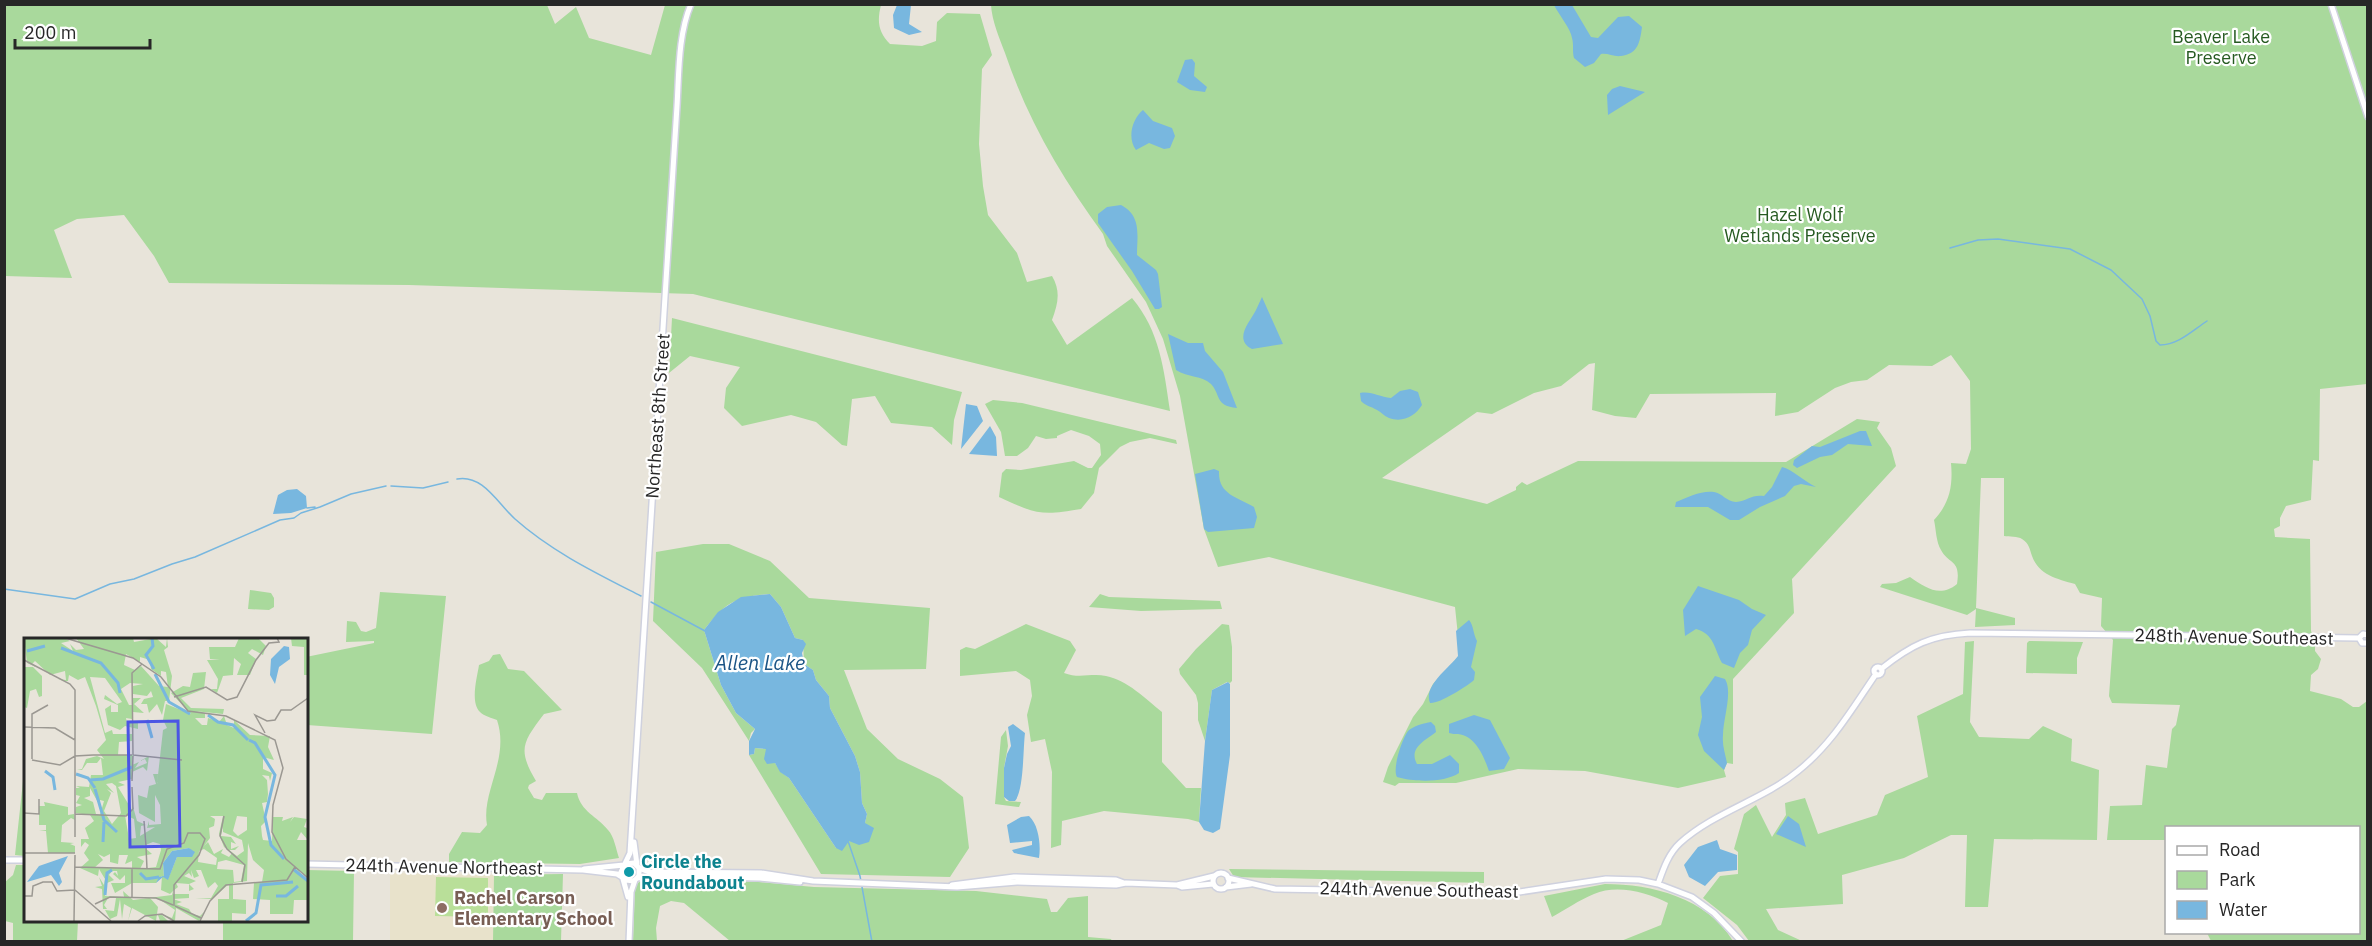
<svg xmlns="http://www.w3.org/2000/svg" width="2372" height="946" font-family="'IBM Plex Sans',sans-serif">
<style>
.education{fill:#e8e2cb}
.green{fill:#a9d99c}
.pitch{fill:#b9df99}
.water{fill:#78b7df}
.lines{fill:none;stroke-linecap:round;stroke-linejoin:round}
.stream{stroke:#78b7df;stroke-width:1.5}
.tertiary-casing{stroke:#cfd1de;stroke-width:8}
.tertiary{stroke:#fff;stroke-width:5}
.culture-dot{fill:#0f9aa8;stroke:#fff;stroke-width:2}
.education-dot{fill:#8d6e63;stroke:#fff;stroke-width:2}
.labels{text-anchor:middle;stroke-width:4.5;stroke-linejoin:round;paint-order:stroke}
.park-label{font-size:18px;fill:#265a21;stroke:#fff}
.street-label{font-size:18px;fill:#272727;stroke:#fff}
.culture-label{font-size:18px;font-weight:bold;fill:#0d838f;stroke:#fff;text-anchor:start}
.education-label{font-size:18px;font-weight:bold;fill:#785e54;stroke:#fff;text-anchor:start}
.water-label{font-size:20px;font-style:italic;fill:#1c5586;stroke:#fff}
.inset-river{fill:none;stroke:#78b7df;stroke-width:3}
.inset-road{fill:none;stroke:#9b9892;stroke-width:1.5}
.view{fill:#4b55e4;fill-opacity:0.15;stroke:#4b55e4;stroke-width:3}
.inset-edge{fill:none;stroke:#272727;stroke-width:3}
</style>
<rect width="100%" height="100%" fill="#e8e4da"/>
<path class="education" d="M390 873 494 875 493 941 390 942Z"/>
<path class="green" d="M4 5H547L555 24 576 7 589 38 651 55 665 5H881C877 21 878 32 890 44L922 46 936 41 937 22 947 13 980 14 992 55 982 69 979 144 983 186 988 215 1017 253 1027 282 1052 276C1061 291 1058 304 1052 320L1067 345 1132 298C1160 331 1164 370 1170 411L693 294 409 285 169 283 154 256 124 215 77 219 54 230 72 278 5 276Z
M991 5H2367V384L2320 389 2319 461 2313 460 2311 500 2286 506 2280 518V526L2274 529 2275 537 2310 539 2311 631 2315 641V651L2321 659 2318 669 2311 675 2310 691 2341 699 2353 707H2359L2367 701V941H2211L2207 933 2358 932V828H2166V840H2107L2110 806 2142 805 2146 765 2167 768 2172 729 2176 725 2180 705 2112 703 2109 696 2113 640 2101 626 2102 598 2080 593 2075 584C2057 579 2039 575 2032 556 2030 550 2029 543 2022 539 2018 536 2009 537 2004 536V478H1981L1976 608 2015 618V625L1975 627 1976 609 1967 615 1880 587 1882 584 1896 583 1910 577C1926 588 1940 598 1957 584 1961 559 1949 565 1941 550 1936 542 1936 529 1934 520 1950 503 1953 485 1951 463L1966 464 1971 449 1970 381 1951 355 1932 366 1889 365 1867 380 1851 382 1835 388 1798 412 1775 416 1776 393 1650 394 1636 418 1615 416 1592 410 1595 363 1589 364 1561 386 1534 393 1492 414 1477 412 1382 478 1487 504 1516 490V487L1522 482 1527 485 1578 461 1786 462 1857 419 1880 422 1877 428 1891 448 1896 466 1792 579 1794 613 1733 679V764L1727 763 1724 770 1726 777 1678 788 1585 771 1518 769 1456 783H1399L1395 786 1383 782 1388 767 1413 717 1423 704 1433 684 1460 655 1455 607 1269 557 1218 567 1204 529 1180 396 1163 339 1146 302 1107 246 1103 234C1061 176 1028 121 1005 53 999 37 992 21 991 5Z
M672 318 962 392 954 420 952 445 932 427 891 423 875 396 852 399 847 446 842 445 816 422 791 415 742 426 724 408 726 388 740 367 690 356 669 373Z
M993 400 1022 403 1176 440 1177 444 1150 438 1130 442 1120 447 1099 468 1094 493 1081 509C1041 516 1036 514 999 497L1002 473 1006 469 1021 470 1074 461 1088 468H1092L1101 455 1100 444 1089 436 1071 430 1057 436V438L1046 439 1036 436 1028 448 1017 456H1005L1001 432 985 404Z
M703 544H729L770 561 809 598 930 608 926 669 844 670 867 729 898 759 940 779 963 797 969 848 950 877 821 874 749 755 754 754 755 748 767 749 765 759 775 763 781 772 789 778 836 848 849 841 865 823 867 814 862 803 860 772 855 756 830 708 829 696 816 680 813 670 804 664 803 640 795 638 781 607 770 594C735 597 726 602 704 630L721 685 736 713 755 729 751 733 749 741 702 668 653 621 656 552Z
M250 590 271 593 274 598V607L269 610 248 609Z
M380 592 446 596 432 734 307 725 306 735V657L374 643V641L346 642 347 621 356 622 361 631 366 632 376 628Z
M1100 594 1109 597 1220 601 1222 609 1141 611 1089 607Z
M1026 624 1070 641 1076 650 1064 673C1079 679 1091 673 1106 676 1127 680 1146 699 1162 712V762L1186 788H1201L1199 822 1188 819 1104 811 1062 821 1061 845 1051 848 1052 772 1045 739 1031 742 1027 715 1032 696 1030 680 1016 671 960 676V650L966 647 975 649Z
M1222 624 1229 625 1232 647V681L1230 683 1227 682 1212 690 1205 741 1198 720V703L1196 695 1180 674 1179 669 1196 649Z
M1974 641 1970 722 1979 737 2029 739 2043 726 2072 739 2071 761 2099 770 2097 840 1994 839 1988 907H1965L1967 835H1951L1904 858 1842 875 1843 904 1766 909 1778 930 1802 941H1749L1737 925 1703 898 1720 876 1738 874V852L1734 849 1744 814 1756 805 1772 837 1786 815 1785 803 1805 798 1818 834 1877 815 1885 795 1928 777 1917 716 1963 694 1965 642Z
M2029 641 2083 642 2077 658V674L2026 673 2027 643Z
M500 654 508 669 524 671 562 710 544 714C523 742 517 749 536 781L529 785 528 788 534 798 542 800 546 793H577C581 812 597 816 608 830 614 836 616 849 619 858L580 864 449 862V854L462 832 480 833 487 825C481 792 510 759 497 720 492 718 484 716 480 712 470 702 477 678 479 665L489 661 493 655Z
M1006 730 1008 746 1004 768V797L1006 801 1021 802 1019 807 995 804 1001 737Z
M25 763V856L15 855Z
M16 865H25L26 920 78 921 77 941H13V923L5 921 4 883 13 875Z
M1229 869 1484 872V883L1234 877Z
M306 870 354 871 353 941H223V921L306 920Z
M563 874 561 941H493L494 875Z
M652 880 758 882 814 887 976 891 1047 899 1051 912H1057L1068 898 1088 896V937L1111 939 1112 941H730L684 903 671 901 660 906 656 928 657 941 633 942 635 885 641 881Z
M1605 884C1652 884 1707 898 1733 941H1621L1661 925 1668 903C1647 892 1616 884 1594 894 1579 900 1565 910 1552 917L1544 896Z"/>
<path class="pitch" d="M436 877 488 878V917L435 916Z"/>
<path class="water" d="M897 5H911L909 24 922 32 909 35 894 28 893 15Z
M1554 5H1572L1591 37 1598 38 1618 17 1629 16 1642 27C1640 42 1638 54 1621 56 1614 57 1608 53 1601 54L1594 63 1585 67 1574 58C1572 51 1574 45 1572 38 1571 29 1559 15 1554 5Z
M1192 59 1195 63 1194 76 1207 87 1205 92 1190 90 1177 82 1185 60Z
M1620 86 1645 92 1608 115 1607 95 1612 89Z
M1143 110 1153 121 1172 128 1175 136 1170 148 1164 149 1149 143 1136 150C1127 138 1132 119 1143 110Z
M1121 205C1142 216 1137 235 1137 255L1156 270 1158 274 1162 307 1159 309H1155L1132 271 1098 223V214L1107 207Z
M1262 297 1283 344 1252 349C1233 339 1250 322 1256 310 1258 306 1260 301 1262 297Z
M1168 334 1188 343H1203L1205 351 1223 372 1237 408C1215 406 1221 395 1211 384 1202 375 1188 378 1176 370Z
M1410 389 1418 392 1422 405C1415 416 1403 423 1389 418 1384 416 1381 412 1377 410 1370 406 1366 406 1361 401L1360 393C1372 391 1379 397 1391 398L1400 391Z
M966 404 977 406 983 421 961 449Z
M990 426 996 437 997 456 969 454Z
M1860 431H1866L1872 446 1848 444 1832 455 1820 457 1797 468 1793 465 1794 460 1812 446 1820 447Z
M1782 467C1792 469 1805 482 1816 487L1801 484 1794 486 1785 496 1760 507 1739 520H1730L1708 507H1675L1676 502C1687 497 1703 490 1714 492 1722 493 1727 502 1736 502 1747 501 1752 494 1764 496L1772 487Z
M1214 469 1219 471C1218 495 1238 497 1254 507L1257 517 1254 528 1208 532 1204 529 1195 474Z
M297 489 306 496 307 508 291 513 273 514 278 495 287 490Z
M1698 586 1739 600 1752 609 1766 615 1752 630 1748 645 1740 653 1734 668 1722 663C1714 648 1714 634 1696 629L1685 636 1683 610Z
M770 594 781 607 795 638 803 640 806 644 802 653 804 664 813 670 816 680 829 696 830 708 855 756 860 772 862 803 867 814 865 823 874 828 869 842 859 845 849 841 842 851 836 848 789 778 780 772 775 763 767 764 764 759 766 749 755 748 754 754 749 755V741L755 729 736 713 721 685 704 630 718 612 741 597Z
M1469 620C1474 626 1473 634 1477 641L1471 667 1475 672 1474 680C1466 687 1439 704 1430 703 1423 686 1449 668 1458 656L1456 631Z
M1715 676 1725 679C1733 692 1723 719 1723 735 1722 745 1725 753 1727 763L1724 770 1704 751 1698 735 1702 717 1700 697Z
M1228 682 1230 684V755L1220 829 1213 833 1204 830 1199 822 1205 741 1212 690Z
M1474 715 1490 720 1510 758 1504 769 1489 771C1484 757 1476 736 1458 734 1455 734 1452 734 1449 733V724Z
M1431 722 1435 726 1436 732C1426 740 1408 748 1417 764H1432L1450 755 1459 764V773C1444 783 1414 782 1397 777 1392 769 1402 739 1408 731 1413 726 1424 723 1431 722Z
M1013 724 1025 733C1023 749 1024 790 1015 801H1009L1004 797V768L1007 754 1011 746 1008 727Z
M1029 816C1039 825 1041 846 1039 858L1014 853 1012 850 1032 845V841L1010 843 1007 825 1021 817Z
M1788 816 1799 824 1806 847 1776 834Z
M1717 840 1720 849 1737 855V870L1718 872 1705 886 1689 877 1684 865 1698 847Z"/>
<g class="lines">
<path class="stream" d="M1950 248 1978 240 1998 239 2070 249 2111 270 2142 299 2150 316 2156 341 2160 345C2178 345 2192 331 2207 321
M457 479C483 474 498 504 515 519 552 552 598 574 641 596
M391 486 423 488 448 482
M320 507 351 494 386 486
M307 508 315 507
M4 589 75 599 110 584 134 579 172 564 195 557 280 520 294 518 301 513 320 507
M651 602 705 631
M848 841 860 876 872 942"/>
<g class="tertiary-casing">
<path id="tertiary" d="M2331 4 2368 117
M2368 635 2363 634 2359 638 2362 643H2368
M1874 671a4 4 0 1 1 8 0a4 4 0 1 1-8 0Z
M1881 669C1911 645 1931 635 1970 633L2359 638
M634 842 637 865
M4 860H26
M306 864 583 870 617 874 622 877
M625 864 634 863 639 868V876L634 881 626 880 621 872 630 853 677 106C679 73 678 35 691 4
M639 868 649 872 761 873 813 881 957 887 1017 882 1116 885 1126 883 1177 885 1182 887 1213 884
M584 869 624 865
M1213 881a8 8 0 1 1 16 0a8 8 0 1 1-16 0Z
M637 878 656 876 760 878 800 882
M1228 878 1275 889 1513 893 1606 879 1639 880 1658 884 1692 897 1714 913 1742 942
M623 879 628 897
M1658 884C1663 870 1668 854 1680 843 1714 812 1763 800 1798 771 1832 744 1852 709 1876 674
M952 885 1014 877 1116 880 1124 883
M1177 885 1214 876
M1226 887 1251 884
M629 942 631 892 635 880"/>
</g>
<use href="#tertiary" class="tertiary"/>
</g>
<circle class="culture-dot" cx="629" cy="872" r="6"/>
<circle class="education-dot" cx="442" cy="908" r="6"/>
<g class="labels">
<g class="park-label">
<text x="2221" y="43">Beaver Lake<tspan x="2221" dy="21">Preserve</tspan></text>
<text x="1800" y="221">Hazel Wolf<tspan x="1800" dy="21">Wetlands Preserve</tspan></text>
</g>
<g class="street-label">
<text transform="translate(658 416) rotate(-86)" y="6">Northeast 8th Street</text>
<text transform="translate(2234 637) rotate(1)" y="6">248th Avenue Southeast</text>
<text transform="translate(444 867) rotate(1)" y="6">244th Avenue Northeast</text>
<text transform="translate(1419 890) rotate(1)" y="6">244th Avenue Southeast</text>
</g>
<g class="culture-label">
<text x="641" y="868">Circle the<tspan x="641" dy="21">Roundabout</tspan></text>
</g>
<g class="education-label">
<text x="454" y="904">Rachel Carson<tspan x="454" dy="21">Elementary School</tspan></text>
</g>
<g class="water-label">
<text x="760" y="670">Allen Lake</text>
</g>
</g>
<g transform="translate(24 638)">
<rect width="284" height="284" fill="#e8e4da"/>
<path d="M0 0H40L46 3 37 5 49 13 46 6 52 12 60 11 52 0H109L110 4 132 0 142 9 143 0 144 9 140 12 148 38 145 63H141L138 77 133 66 125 75 123 66H117L120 61 129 59 127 53 123 58 109 56V48L119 46 106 45 97 51 105 67H109V60H117L110 66 120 75 109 74 108 81 102 80 103 85H114V91L101 88 96 92 84 87 81 71 87 67V74H94V67L80 61 81 57 93 66 98 64 81 40 66 39 81 95 88 92 89 96H108V103L95 104 94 117H109L108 127 115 124 111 130 123 125 121 121 116 123 125 118 123 133 119 129 108 134V141L94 144 101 147 94 149 108 172V165L113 183 122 187 117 188 116 198 131 189 123 190 125 183V187L137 186 136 167 131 157V184L115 175 114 157 123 160 125 148 132 146 129 136H134L133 146 139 92 143 90 139 82 142 66 167 76 147 55 159 48 166 49 169 35 182 34 180 51 157 60 167 70 200 71 199 76 170 73 181 75V80H171L178 87H183L184 80 195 84 200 78 203 87 210 90V82L226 97 246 98 244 109 250 122 239 119V131L248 135 246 143 245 138 238 137 243 142 244 156 243 164 238 165 242 183 237 188 238 198 239 202 248 203 249 179H259L258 183 269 179 266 184 270 179 283 181 280 189 283 190V201L277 194 273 202H283V239L270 229 283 241V262H270L269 276H246V262L229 261 230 245 238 244 240 232 229 222 224 205 223 243 209 245V261L222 262V276L208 275V283H194V261H205V246L188 261 171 260H187L194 248 191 244 184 250 177 232H172L175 238 170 240 167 232 168 239 165 235 160 238 172 243 165 246 170 251 165 253V246L152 245 154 249 149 253V256H165V260L149 261 158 264 152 266 165 271 168 276 176 278 180 274 175 283 152 270 151 283 138 277 144 283H136L134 277H140L148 280 151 272 135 261 126 260 134 269 132 283 108 270 104 283 107 270 100 266 98 281 96 261 93 278 86 281 81 272 90 273 92 260H84L80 267 83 271H79L78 251 71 249 78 248 75 239 80 247 81 241 75 231 74 238 56 230 65 222 60 215 65 207 61 204 57 209V201H65L61 190 70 183 66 177 51 175 52 169 58 167 52 165 56 158 52 157V150H56L52 148 65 149 67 137H79L77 120 73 125H63L58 132 53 131H58L62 121 73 118 80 121 73 112 82 102 72 68 61 39 54 42 45 37 44 43H40L34 41 42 42 41 33 26 37 11 23 8 26 12 29 3 25ZM102 16 116 24V19L126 22 127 31 137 38V33L142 34 144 49 135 48 117 28 111 32 100 27ZM88 145 92 148 97 175 88 186 80 173 87 155 83 151 90 155 82 146ZM66 150 76 168V162L80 163 76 177 72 176 69 164 60 160 66 158ZM101 177 110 181 112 200 105 201ZM186 178H199L195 196 200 209 208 215 205 219 197 215 199 211 190 216 184 204 180 208 186 200 185 190 190 188 191 181ZM213 178 223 179V192L214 198 209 193ZM199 188V194L218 202 220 213 213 218 205 212H211L215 208 207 211V204L212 206 207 199 197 198ZM129 204 136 206 137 212 132 229 116 231 120 223 113 219 128 216 119 208ZM165 210 170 216 153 219 144 241 140 239 139 225 148 213ZM180 211 193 220 192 227 174 224 175 213ZM74 216 80 219 86 216V224L94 226 95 217H104L101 226 108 223V230H70L79 222ZM202 222 220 227 217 243 210 244 209 232 193 231 194 224ZM88 233H93L94 238 91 234 89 236 96 242 101 237V245H87L91 255 108 245H132L138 238 137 252 146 256 149 253 148 257 109 262 99 253 100 259 81 258 83 245 90 242 85 237ZM215 0H234L242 8 239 17 228 11 224 15 232 21 226 37H213L217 26 210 20 209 37 199 38 193 55 187 51H193L194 41 183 22H196L186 21 185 9H211ZM267 0H283V37H280V9L268 8ZM0 29H9L18 38V58L15 59 12 51 6 53 3 70 0 69ZM20 164 44 169V177L50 176 51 182 47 180 38 187 37 204 50 205 46 206 51 208V215H24L22 193H15L22 192V187H15V168H21Z" fill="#a9d99c" fill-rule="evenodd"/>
<path d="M260 8 265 9 266 21 255 29 251 46 246 37 247 21ZM165 210 171 214 168 219H153L144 242 139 239 132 245 135 239 140 238 139 225 148 213ZM44 218 35 235 38 244 35 248 27 237 3 244 15 228Z" fill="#78b7df"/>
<path class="inset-river" d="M128 0 129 8 122 17 130 31M37 10 77 25 94 45 96 55M3 13 21 8M131 36 145 64 166 76M184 77 194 84 209 87 224 102M123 82 128 100M225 102 231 105 251 137 241 179 247 207 260 221M21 133 29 139 31 152M52 136 64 140 71 150M66 142 79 141 108 129M71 151 80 182 93 194M79 204 80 184M269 231 284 243M116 235 122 241 135 239M81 257 83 235 88 232M252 258H262L274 248M222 283 232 275 237 247 269 244"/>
<path class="inset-road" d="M41 0 109 20 137 39 164 73 202 78 251 102 259 130 249 167 248 194 262 221 284 240M0 22 46 46 51 52V199M150 59 182 49 203 62 213 59 232 22 245 5 255 4 253 0M0 89 31 90 51 102M241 95 231 77 243 83 251 82 257 72H267L284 60M69 117H108M109 117 108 35 118 26M109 117 158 122M8 121V76L24 67M8 122 36 127 51 118 69 117M108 143 109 118M108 149 109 171M0 175 15 176V161M51 176 102 178 109 171M200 178 196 198 203 211 221 227 218 244M120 183 122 208M122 209 123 231M0 215H51M51 229 136 231 143 211 160 205 164 195H176L181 201 175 217 150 247V268M51 252 87 283M0 258H8L9 248 19 244H28L33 253 51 252M108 259V231M71 266 86 259 132 260 149 267M151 268 177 280M50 283 51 217M114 283 121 278 138 276 150 283M176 283 186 263 202 247 263 242 271 229"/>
<path class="view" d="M154 83 156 208 106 209 104 84Z"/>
<rect width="284" height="284" class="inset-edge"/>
</g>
<rect width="2372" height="946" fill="none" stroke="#272727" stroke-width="12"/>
<rect x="2165" y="826" width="195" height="108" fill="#ffffff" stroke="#a9a9a9" stroke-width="1.5"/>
<rect x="2177" y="846" width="30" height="9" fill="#ffffff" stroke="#a9a9a9" stroke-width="1.5"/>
<text x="2219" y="856" font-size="18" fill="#272727">Road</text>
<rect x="2177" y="871" width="30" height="18" fill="#a9d99c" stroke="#a9a9a9" stroke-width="1.5"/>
<text x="2219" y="886" font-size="18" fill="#272727">Park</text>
<rect x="2177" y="901" width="30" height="18" fill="#78b7df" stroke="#a9a9a9" stroke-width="1.5"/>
<text x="2219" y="916" font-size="18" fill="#272727">Water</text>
<path d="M15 39v9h135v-9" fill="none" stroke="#272727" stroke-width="3"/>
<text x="24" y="39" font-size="18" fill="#272727" stroke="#ffffff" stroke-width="4.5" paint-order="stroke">200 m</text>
</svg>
